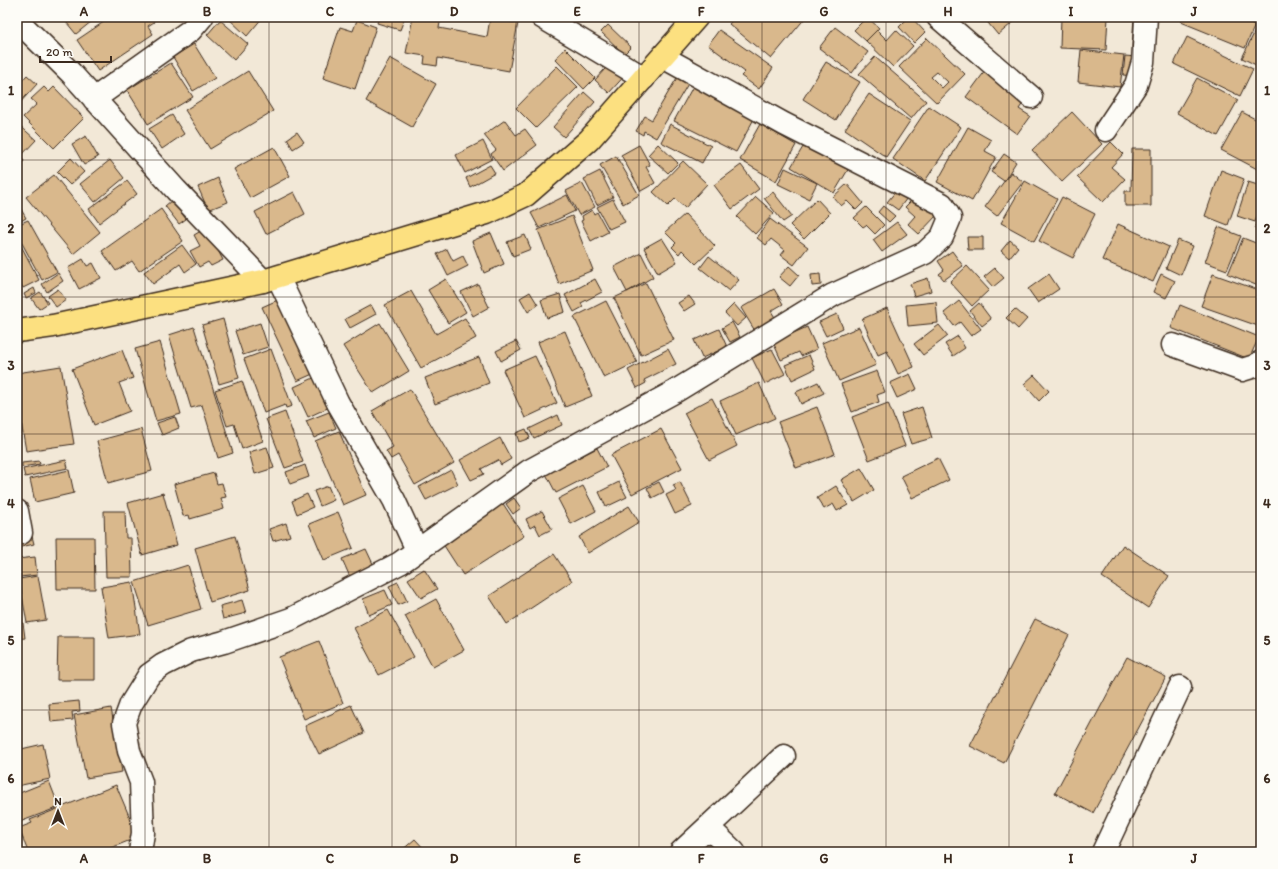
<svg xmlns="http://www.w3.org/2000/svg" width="1278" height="869" font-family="Itim,sans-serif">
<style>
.building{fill:#d9b88c;stroke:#3b2a1e;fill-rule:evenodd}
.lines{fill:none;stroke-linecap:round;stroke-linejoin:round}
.minor-casing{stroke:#3b2a1e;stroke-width:25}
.major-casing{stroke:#3b2a1e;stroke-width:25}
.minor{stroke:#fdfcf7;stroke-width:22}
.major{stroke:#fce080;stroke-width:22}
.grid{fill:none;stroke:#3b2a1e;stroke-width:1;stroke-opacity:0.55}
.neatline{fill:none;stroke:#3b2a1e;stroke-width:1.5}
.grid-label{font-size:13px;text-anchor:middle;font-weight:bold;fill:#3b2a1e}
</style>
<rect width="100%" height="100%" fill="#f2e8d7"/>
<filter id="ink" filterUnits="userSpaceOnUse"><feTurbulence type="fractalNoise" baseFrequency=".025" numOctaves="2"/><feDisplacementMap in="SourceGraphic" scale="8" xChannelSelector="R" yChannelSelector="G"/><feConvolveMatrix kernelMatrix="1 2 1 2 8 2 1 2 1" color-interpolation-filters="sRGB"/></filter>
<g filter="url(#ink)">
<path class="building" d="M62 17H97L76 34Z
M111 17H151L154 22 148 26 153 34 98 71 77 40Z
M227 17H263L247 36Z
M379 17H405L400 30 377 23Z
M413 17H441L439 28 487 37 490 18 518 23 509 71 438 58 437 66 424 64 425 56 406 53Z
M735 17H806L771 59 729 24Z
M867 17 879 28 866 41 854 30Z
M909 17H911L925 32 914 43 899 27Z
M985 17H1018V18L998 35 984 18Z
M1061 17H1108L1106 50 1060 48Z
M1183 17H1242L1241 19 1255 25 1245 48 1181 22Z
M220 20 248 44 234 60 207 35Z
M357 20 376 27 355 89 323 78 340 27 353 31Z
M1259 23 1261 24V38L1259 42 1261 43V56L1256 65 1242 58Z
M608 25 631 47 624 54 601 32Z
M835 27 868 52 852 73 819 48Z
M719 30 773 68 759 89 741 76 745 72 708 45Z
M877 30 887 40 896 30 913 46 893 67 866 41Z
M1187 37 1253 69 1240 96 1174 64Z
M927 38 965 74 937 103 899 67ZM937 72 948 82 942 88 931 77Z
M194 44 215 78 193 91 173 57Z
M565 48 595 78 584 89 555 59Z
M1081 50 1124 55 1120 87 1078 82Z
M1125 56 1136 57 1134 76 1123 75Z
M875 57 926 101 911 119 859 74Z
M390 58 436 84 412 127 366 101Z
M613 60 627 73 609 93 595 80Z
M826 62 860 82 836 120 803 99Z
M171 63 193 97 148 124 127 90Z
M557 66 578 87 536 128 516 108Z
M988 67 1028 96 1019 109 1030 116 1017 134 966 97Z
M248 71 273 111 210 149 185 110Z
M681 71 692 77 656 138 644 131 643 135 636 131 645 116 652 120Z
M27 75 37 84 17 106V86Z
M1197 78 1238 100 1218 136 1177 113Z
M697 79 755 117 736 152 674 121Z
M44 87 49 92 54 87 84 118 54 148 23 117 37 104 31 99Z
M584 92 595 102 564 137 553 127Z
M869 94 910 121 886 157 845 129Z
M929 106 961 127 925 181 893 159Z
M1072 112 1102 144 1062 182 1032 150Z
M1242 112 1261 122V171L1221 150Z
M172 115 184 134 162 149 149 129Z
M505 120 516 135 525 129 537 145 503 171 491 154 496 150 484 135Z
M17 123 36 140 21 156 17 151Z
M670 124 711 146 702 163 661 142Z
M760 124 796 145 776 181 740 160Z
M968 127 991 140 985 151 996 157 972 201 937 182Z
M297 132 304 142 293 149 287 139Z
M86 136 98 157 84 165 72 144Z
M809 137 852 163 834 193 791 167Z
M483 141 492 159 465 173 456 155Z
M1111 142 1123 154 1111 167 1125 179 1103 202 1077 177Z
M658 144 678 163 668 173 648 155Z
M639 145 650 165 646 167 655 183 641 191 621 155Z
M274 147 290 176 250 198 234 169Z
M1132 149H1151V206H1125V191H1131Z
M17 153 24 161 17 168Z
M1004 154 1016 162 1004 181 991 172Z
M616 156 639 195 623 204 600 165Z
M71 158 84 172 70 185 57 172Z
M110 160 124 178 95 202 80 184Z
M683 161 707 184 685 208 675 199 668 206 653 192Z
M490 165 495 173 470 187 466 178Z
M741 165 759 189 732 209 714 185Z
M785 168 817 183 809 199 778 184Z
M1221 170 1244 179 1228 225 1205 216Z
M600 171 613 197 597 205 584 179Z
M1011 172 1023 182 997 216 985 207Z
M54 175 100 232 73 254 26 197Z
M218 178 228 202 208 210 198 187Z
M127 181 137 194 99 223 89 209Z
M1025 181 1057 199 1034 241 1001 223Z
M1248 182 1261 186V206L1255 222 1237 216Z
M582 183 595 207 579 215 566 191Z
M847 184 863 203 856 210 847 201 841 206 833 197Z
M897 190 907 198 898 210 887 202Z
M294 192 305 214 266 234 255 212Z
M773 192 792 216 783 222 764 198Z
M567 195 575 211 539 228 531 213Z
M917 195 938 214 919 234 908 224 915 216 905 207Z
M756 197 774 213 755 234 737 217Z
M1062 197 1095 214 1073 258 1039 241Z
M613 199 625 222 609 229 597 207Z
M817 199 830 213 804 239 790 225Z
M172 200 186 219 179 224 165 206Z
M18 204 26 218 17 223V205Z
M883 206 895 216 889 222 878 212Z
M866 207 884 225 875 234 866 225 863 227 854 218Z
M161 209 183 241 139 271 132 261 116 271 102 251Z
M592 210 594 214 597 212 608 232 591 241 581 221 583 220 582 216Z
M685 214 715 246 696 264 682 250 679 254 672 247 676 243 665 232Z
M1261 214V230L1255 228Z
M572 216 593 270 559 284 538 230Z
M770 219 808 247 794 265 781 255 785 250 771 239 766 245 757 238Z
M28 220 57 272 42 280 17 234V225Z
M897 222 907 234 882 252 873 240Z
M1118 224 1169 247 1153 282 1102 260Z
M1218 227 1241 236 1227 270 1205 262Z
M206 228 223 260 211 266 208 262 199 267 190 251 200 246 194 235Z
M491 233 504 264 484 273 472 241Z
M525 235 531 249 513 256 507 242Z
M967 237H983V250H968Z
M17 238 39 280 23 288 17 277Z
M662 238 677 262 658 273 644 248Z
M1243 238 1261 245V287L1228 274Z
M1010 240 1018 247 1009 258 1001 251Z
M1178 240 1193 246 1181 275 1166 268Z
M182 245 196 264 185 272 180 264 153 284 144 272Z
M447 249 453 261 463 256 468 266 448 276 437 254Z
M952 251 963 266 944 280 939 274 944 270 938 261Z
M641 253 653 277 627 292 614 267Z
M709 256 739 280 729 291 700 268Z
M83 259 87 266 93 263 101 278 79 289 68 268Z
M789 266 799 275 790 286 779 277Z
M967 266 989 290 972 306 950 282Z
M995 268 1004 278 993 287 984 277Z
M58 273 63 281 47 292 42 284Z
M820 274 821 285 812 286 811 275Z
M1049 274 1059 289 1038 303 1028 289Z
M1161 274 1175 281 1166 298 1153 292Z
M1213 274 1261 291V327L1201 306Z
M928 278 931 291 914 296 910 284Z
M446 279 466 312 448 323 428 290Z
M595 279 602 292 581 303 583 307 574 312 565 295Z
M646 283 674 340 641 355 614 298Z
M478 284 489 307 473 316 461 292Z
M34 288 36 293 26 298 24 294Z
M58 289 66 300 56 307 48 296Z
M774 289 783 304 771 311 776 319 755 331 741 308Z
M411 291 436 334 465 318 476 338 421 368 385 305Z
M40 292 48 303 39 309 31 298Z
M530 292 538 305 528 312 520 298Z
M560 294 565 312 547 318 541 300Z
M689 296 695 304 684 311 678 303Z
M280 299 315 373 297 381 262 307Z
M606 301 637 362 604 378 574 317Z
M959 301 981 329 971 336 960 322 954 326 944 313Z
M936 302 938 323 908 326 906 305Z
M979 303 991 319 982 326 970 311Z
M734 304 746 318 737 326 725 313Z
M371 305 376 314 350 328 345 319Z
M1180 305 1259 337 1249 359 1171 328Z
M887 308 914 367 898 374 887 351 878 355 862 319Z
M1015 309 1027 319 1018 329 1006 318Z
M837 314 843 328 826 336 819 322Z
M223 319 239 378 219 384 202 325Z
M732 322 740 337 730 342 722 328Z
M260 323 268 347 243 355 235 331Z
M380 323 409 371 373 393 343 346Z
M939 325 948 336 923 355 914 344Z
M194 327 233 453 218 458 202 405 191 408 169 335Z
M807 327 817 349 801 356 799 352 781 360 773 342Z
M859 327 876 365 839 381 822 343Z
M719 329 727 347 702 358 694 340Z
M565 331 592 396 565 407 538 342Z
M958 336 965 348 953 356 945 344Z
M516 341 521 350 501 361 496 351Z
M160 342 181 414 156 421 135 349Z
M271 349 292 406 286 408 285 405 264 413 244 359Z
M668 349 676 364 644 380 646 383 637 388 628 370Z
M772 349 785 374 765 384 752 358Z
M122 350 133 378 119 383 130 411 94 425 72 369Z
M809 355 815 369 792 380 785 365Z
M535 356 557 403 525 418 503 370Z
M479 357 489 383 435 404 425 378Z
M61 366 74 444 26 451 17 398V373Z
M877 371 885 392 877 395 879 402 852 412 841 384Z
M910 374 917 389 897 398 890 383Z
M320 375 334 405 308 417 294 387Z
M1034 375 1049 391 1039 401 1024 384Z
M242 381 263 441 242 449 234 424 227 426 215 390Z
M818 382 824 393 801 404 796 392Z
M759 383 775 418 736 435 720 401Z
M410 389 454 463 415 485 398 455 391 459 386 451 393 447 372 411Z
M712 398 737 446 709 460 684 413Z
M888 403 905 446 869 460 852 417Z
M817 407 835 454 796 468 778 422Z
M922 407 932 438 911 444 901 414Z
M285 412 303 462 285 468 266 419Z
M329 412 336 428 314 438 306 421Z
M558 415 562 425 534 438 529 429Z
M175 417 179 428 162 435 157 423Z
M141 429 152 471 108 483 97 441Z
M526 429 530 438 519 442 516 433Z
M661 429 682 468 632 494 611 455Z
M339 431 366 495 343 505 315 441Z
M500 438 511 459 501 465 498 460 481 469 484 474 471 480 460 460Z
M267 447 274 468 255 474 249 452Z
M597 448 607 467 556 493 546 474Z
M938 458 949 480 912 498 901 476Z
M66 460 68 468 25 477 23 469Z
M39 461 40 464 22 467V463Z
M305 465 309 477 290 484 286 472Z
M861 468 874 490 854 502 841 480Z
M69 470 74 493 35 502 30 479Z
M451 470 458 484 426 500 419 487Z
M214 473 217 484 222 483 226 497 221 498 224 509 190 519 189 515 183 516 174 484Z
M619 482 627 497 606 507 599 492Z
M659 482 664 492 652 498 647 488Z
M680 482 692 506 675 514 666 495 676 490 673 485Z
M328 486 334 500 320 506 314 491Z
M583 486 596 511 571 524 558 499Z
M836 486 848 505 837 511 833 504 824 509 817 498Z
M163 493 177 545 142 555 128 503Z
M307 494 313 507 297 514 292 501Z
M514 498 521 508 513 514 506 504Z
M502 502 524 536 463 575 441 541Z
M629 506 639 522 588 553 579 537Z
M104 511H125L126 538H131L132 577H106Z
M542 511 552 529 540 535 535 525 530 528 526 519Z
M338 512 353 548 324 560 309 524Z
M286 523 290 536 273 541 269 529Z
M30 528 34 544 17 548V532Z
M235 536 250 590 210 602 195 548Z
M56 537H94L95 589H57Z
M1123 545 1169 576 1148 608 1102 577Z
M366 549 374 566 350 577 342 559Z
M554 554 572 581 507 624 489 596Z
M35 557 37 575 20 577 18 559Z
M188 565 201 609 148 625 134 582Z
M424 569 437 589 421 598 408 579Z
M38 576 46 620 27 623 19 579Z
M132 582 140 634 109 638 101 587Z
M398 582 407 601 398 605 389 586Z
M385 590 392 605 369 615 363 599Z
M17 596 22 621 17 622Z
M436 599 464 650 433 667 405 616Z
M242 600 246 613 223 619 220 606Z
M388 610 414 657 379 675 354 628Z
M1035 619 1069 635 1004 763 970 746Z
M23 623 25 638 17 639V624Z
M58 637H95V680H57Z
M319 641 343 703 304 719 279 657Z
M1127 657 1166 677 1093 813 1055 793Z
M79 701 80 711 72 712 73 720 51 722 49 704Z
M351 705 364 733 319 754 305 726Z
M111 708 122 772 86 778 74 715Z
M43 744 50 779 17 786V750Z
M49 781 59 807 17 823V794Z
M116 785 138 837 101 852H28L19 828 32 823 30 820Z
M415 839 427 852H400Z"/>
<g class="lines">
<g class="minor-casing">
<path id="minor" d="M542 17 644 78
M938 17 1031 97
M17 20 71 73 176 190 263 281
M94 99 191 30 202 17
M1106 130 1136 85 1143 62 1146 17
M278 277 338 403 394 500 417 550
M1173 345 1242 370 1255 366 1261 362
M17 511 21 533
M708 827 734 852
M140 852 143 833 141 782 129 751 124 723 131 704 149 675 163 665 191 651 224 642 291 619 400 563 529 471 674 392 833 295 925 253 942 237 950 218 942 204 784 124 663 57
M681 852 784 756
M1103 852 1180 687"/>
</g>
<g class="major-casing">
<path id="major" d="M17 331 53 326 263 281 487 213 526 195 589 140 697 17"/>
</g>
<use href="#minor" class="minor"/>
<use href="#major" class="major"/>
</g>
</g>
<path class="grid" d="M145 17V852M269 17V852M392 17V852M516 17V852M639 17V852M762 17V852M886 17V852M1009 17V852M1133 17V852M17 160H1261M17 297H1261M17 434H1261M17 572H1261M17 710H1261"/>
<rect width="1278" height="869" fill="none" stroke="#fdfcf7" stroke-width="44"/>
<g transform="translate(58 811)" stroke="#fdfcf7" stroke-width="3" paint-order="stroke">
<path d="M0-3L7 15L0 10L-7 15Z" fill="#3b2a1e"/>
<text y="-6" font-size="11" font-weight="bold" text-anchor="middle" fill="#3b2a1e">N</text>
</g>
<path d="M40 56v6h71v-6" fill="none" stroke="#3b2a1e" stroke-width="2"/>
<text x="46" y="56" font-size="12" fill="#3b2a1e" stroke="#fdfcf7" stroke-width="3" paint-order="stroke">20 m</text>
<rect x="22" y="22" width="1234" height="825" class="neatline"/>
<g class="grid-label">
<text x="84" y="16">A</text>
<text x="207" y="16">B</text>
<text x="330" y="16">C</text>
<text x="454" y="16">D</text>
<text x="577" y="16">E</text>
<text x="701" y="16">F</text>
<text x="824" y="16">G</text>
<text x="948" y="16">H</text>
<text x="1071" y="16">I</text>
<text x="1194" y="16">J</text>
<text x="11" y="95">1</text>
<text x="1267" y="95">1</text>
<text x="11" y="233">2</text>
<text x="1267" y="233">2</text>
<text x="11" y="370">3</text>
<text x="1267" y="370">3</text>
<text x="11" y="508">4</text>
<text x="1267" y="508">4</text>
<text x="11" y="645">5</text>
<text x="1267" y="645">5</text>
<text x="11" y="783">6</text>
<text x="1267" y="783">6</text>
<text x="84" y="863">A</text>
<text x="207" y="863">B</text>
<text x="330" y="863">C</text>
<text x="454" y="863">D</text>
<text x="577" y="863">E</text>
<text x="701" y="863">F</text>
<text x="824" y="863">G</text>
<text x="948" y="863">H</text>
<text x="1071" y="863">I</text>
<text x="1194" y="863">J</text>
</g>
</svg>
